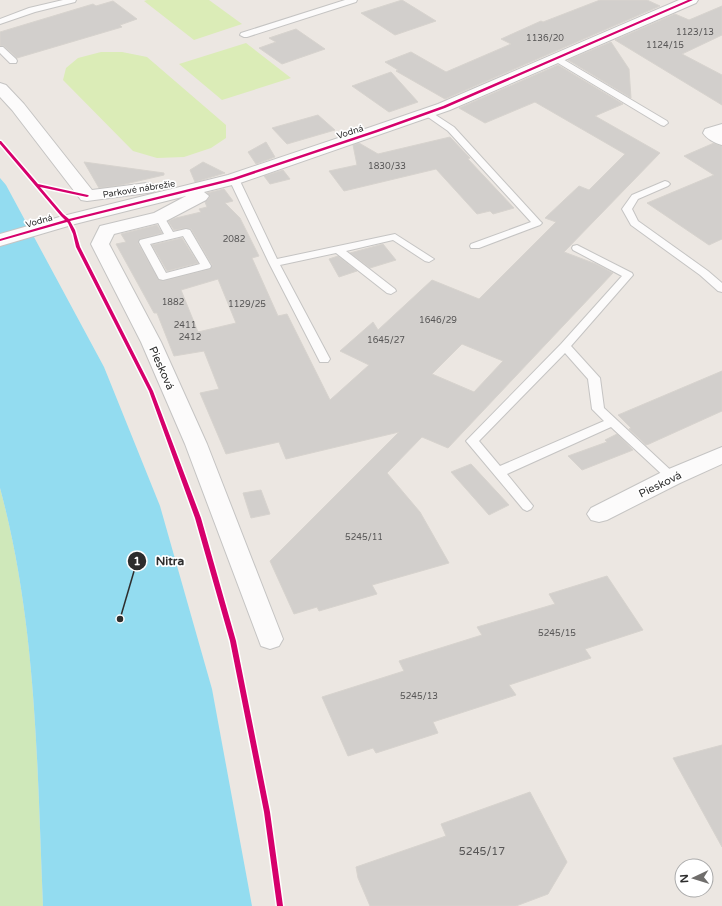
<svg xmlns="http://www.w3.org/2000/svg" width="722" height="906" font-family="'Varela Round',sans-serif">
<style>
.green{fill:#cfe8ba}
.pitch{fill:#dbecb7}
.water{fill:#93dcf0}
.building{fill:#d2cfcc;stroke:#d7d3ce;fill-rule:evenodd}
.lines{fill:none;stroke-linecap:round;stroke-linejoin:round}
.lane-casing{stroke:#c5c4c3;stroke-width:2}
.street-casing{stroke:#c5c4c3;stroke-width:2}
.lane{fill:#fcfbfb;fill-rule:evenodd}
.street{fill:#fcfbfb;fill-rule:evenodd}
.cycleway-casing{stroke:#fff;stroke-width:3}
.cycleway{fill:#d6006c;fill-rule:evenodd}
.labels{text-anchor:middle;stroke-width:3.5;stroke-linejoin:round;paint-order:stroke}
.number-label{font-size:9px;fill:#575656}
.far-street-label{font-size:9px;fill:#2d2d2d;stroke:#fff}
.street-label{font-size:11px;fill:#2d2d2d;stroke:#fff}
.near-number-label{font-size:11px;fill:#575656}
.leader{fill:none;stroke:#2d2d2d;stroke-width:1.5}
.callout-dot{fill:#2d2d2d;stroke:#fff;stroke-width:1.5}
.mark-label{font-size:12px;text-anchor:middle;font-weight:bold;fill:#fff}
.callout-label{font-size:12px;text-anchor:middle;font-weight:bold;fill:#2d2d2d;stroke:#fff;stroke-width:3.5;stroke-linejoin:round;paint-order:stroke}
</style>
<rect width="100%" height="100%" fill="#ece7e2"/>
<path class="green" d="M0 488C37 625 37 765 43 906H0Z"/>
<path class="pitch" d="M147 0H209L242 24 194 40 144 1Z
M246 43 291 78 222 100 179 64Z
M101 52H122L147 57 226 125V138L211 148 184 157 157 158 133 151 63 80 66 68 78 58Z"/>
<path class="water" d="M0 178 6 185 104 367 160 506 212 689 252 906H43C37 765 37 625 0 488Z"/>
<path class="building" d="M402 0 436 21 395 35 361 13Z
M600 0H647L660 6 445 99 396 71 398 70 385 62 411 52 446 72 511 44 501 39 541 21 543 22Z
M113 1 137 19 120 25 122 27 17 58 4 46H0V32L93 4 96 6Z
M722 6V35L682 54 722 75V105L615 40 675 14 689 20Z
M296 29 325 49 282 64 259 48 276 42 269 38Z
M611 42 629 69 631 98 568 60Z
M558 65 623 104 595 116 660 153 564 252 596 264 613 273 448 448 422 437 387 473 420 512 449 563 372 585 377 594 319 611 317 607 294 614 270 561 399 432 286 459 279 442 226 454 200 393 219 389 204 351 174 356 157 313H154L116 244 126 242 121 234 157 225 162 233 140 239 138 243 159 280 163 281 210 269 212 265 191 229 186 228 174 230 168 221 176 218 201 212 199 209 207 207 205 202 210 197 207 193 224 189 233 201 225 203 240 218 259 256 252 258 278 316 287 314 330 400 369 365 340 351 373 322 378 330 432 280 479 299 556 222 545 218 579 186 589 190 625 154 535 102 485 123 459 108ZM218 279 236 323 198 332 181 290ZM462 344 503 361 474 392 432 374Z
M391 72 418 102 389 112 352 86Z
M318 115 335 130 287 144 272 128Z
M450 137 470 158 468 159 514 208 493 214 490 211 477 214 436 169 344 191 329 171 357 165 353 145 359 143 378 154Z
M266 142 275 157 256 164 248 152Z
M714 143 722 146V239L709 245 647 203 714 175 684 156Z
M84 162 164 173V175L121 185 99 188Z
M203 162 225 173 195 182 190 170Z
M283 170 290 179 270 184 264 176Z
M182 238 198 263 167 271 152 245Z
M383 244 396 260 370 268 350 253Z
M338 256 357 271 339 277 329 259Z
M722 371V411L649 444 646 445 629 429 631 428 618 415Z
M617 434 633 450 582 470 568 456 607 442 605 440Z
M471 464 509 505 489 515 451 472Z
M261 490 270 514 251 518 243 493Z
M607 576 643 630 585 649 591 658 509 685 516 695 433 722 438 733 376 753 373 748 348 756 322 697 404 671 399 661 482 635 477 627 555 604 549 594Z
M722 745V847L673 758Z
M530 792 567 862 548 894 516 906H370L358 878 356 867 446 836 441 824Z"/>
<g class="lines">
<g class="lane-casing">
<path id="lane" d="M63 0H76L75 2 35 12 0 24V19L29 8Z
M345 0H357L356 2 247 37H244L240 35 241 33Z
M0 47H3L16 59 17 61 16 63H10L0 53Z
M556 55 667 121 668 123 664 126 661 125 553 60 552 58 553 56Z
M428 110 454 127 540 221 542 223 540 225 479 248H471L470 246 471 244 531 222 448 131 425 115 424 113Z
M234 176 239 179 277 259 395 234 434 259 429 262 425 261 393 240 346 251 395 289 396 291 391 294 387 293 336 253 280 265 330 359 328 362H320L269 263 229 179Z
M665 181 668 182 670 184 668 186 638 199 632 209 638 221 708 271 722 283V292L718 291 700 275 631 225 622 209 632 195Z
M160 214 163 215 173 232 186 229 190 230 211 266 210 268 163 280 159 279 139 242 140 240 164 234 155 217ZM183 236 200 264 166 273 150 244Z
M577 245 632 273 633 275 571 346 600 378 604 408 678 477 676 480 672 481 668 480 611 427 507 474 533 506 531 509 527 511 523 509 466 441 561 344 622 276 573 250 572 248 573 246ZM565 353 588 379 592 409 604 421 500 466 479 441Z"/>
</g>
<g class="street-casing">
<path id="street" d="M679 0H698L696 3 450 110 240 183 204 192 209 196 206 200 166 221 114 234 109 244 161 342 207 444 283 639 279 646 270 649 261 646 185 444 141 342 91 244 100 226 154 213 186 196 75 224 0 246V234L63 216 228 175 371 127 438 104Z
M0 83 6 85 24 104 92 190 147 183 153 184 156 188 153 192 147 193 87 201 81 200 12 110 0 97Z
M722 124V145C715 143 707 139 703 133L705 129Z
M722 447V464L680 483 607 520 599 522 591 520 587 514 591 508 664 471Z"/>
</g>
<use href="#lane" class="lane"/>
<use href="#street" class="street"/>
<g class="cycleway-casing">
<path id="cycleway" d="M688 0H693L445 108 378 132 235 180 70 221 75 230 80 247 153 391 201 518 236 641 270 812 283 906H277L264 812 230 641 195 518 149 391 76 247 73 234 68 223 67 222 0 241V239L65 220 61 216 0 144V141H1L38 184 88 195 89 196 87 197 40 187 63 214 69 219 233 178 376 130 443 106Z"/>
</g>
<use href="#cycleway" class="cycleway"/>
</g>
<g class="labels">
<g class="number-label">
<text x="695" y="35">1123/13</text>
<text x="545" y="41">1136/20</text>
<text x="665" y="48">1124/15</text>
<text x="387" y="169">1830/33</text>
<text x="234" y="242">2082</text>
<text x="173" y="305">1882</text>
<text x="247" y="307">1129/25</text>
<text x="438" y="323">1646/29</text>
<text x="185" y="328">2411</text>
<text x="190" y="340">2412</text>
<text x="386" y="343">1645/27</text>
<text x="364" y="540">5245/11</text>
<text x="557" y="636">5245/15</text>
<text x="419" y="699">5245/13</text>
</g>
<g class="far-street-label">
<text transform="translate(350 132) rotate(-18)" y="3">Vodná</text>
<text transform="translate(139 189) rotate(-9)" y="3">Parkové nábrežie</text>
<text transform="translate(39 221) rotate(-16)" y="3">Vodná</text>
</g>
<g class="street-label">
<text transform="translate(162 368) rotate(66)" y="4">Piesková</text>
<text transform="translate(660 484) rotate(-26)" y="4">Piesková</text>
</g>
<g class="near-number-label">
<text x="482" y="855">5245/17</text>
</g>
</g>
<path class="leader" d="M120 619L137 561"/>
<g class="callout-dot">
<circle cx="120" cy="619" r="4"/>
<circle cx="137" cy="561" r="10"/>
</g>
<g class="mark-label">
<text x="137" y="565">1</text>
</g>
<g class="callout-label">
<text x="170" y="565">Nitra</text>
</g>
<g transform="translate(694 878) rotate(266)"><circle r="19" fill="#ffffff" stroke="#ababab"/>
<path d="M0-3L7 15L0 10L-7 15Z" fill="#706e6c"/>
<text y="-6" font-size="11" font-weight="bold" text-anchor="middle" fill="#2d2d2d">N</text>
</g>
</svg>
